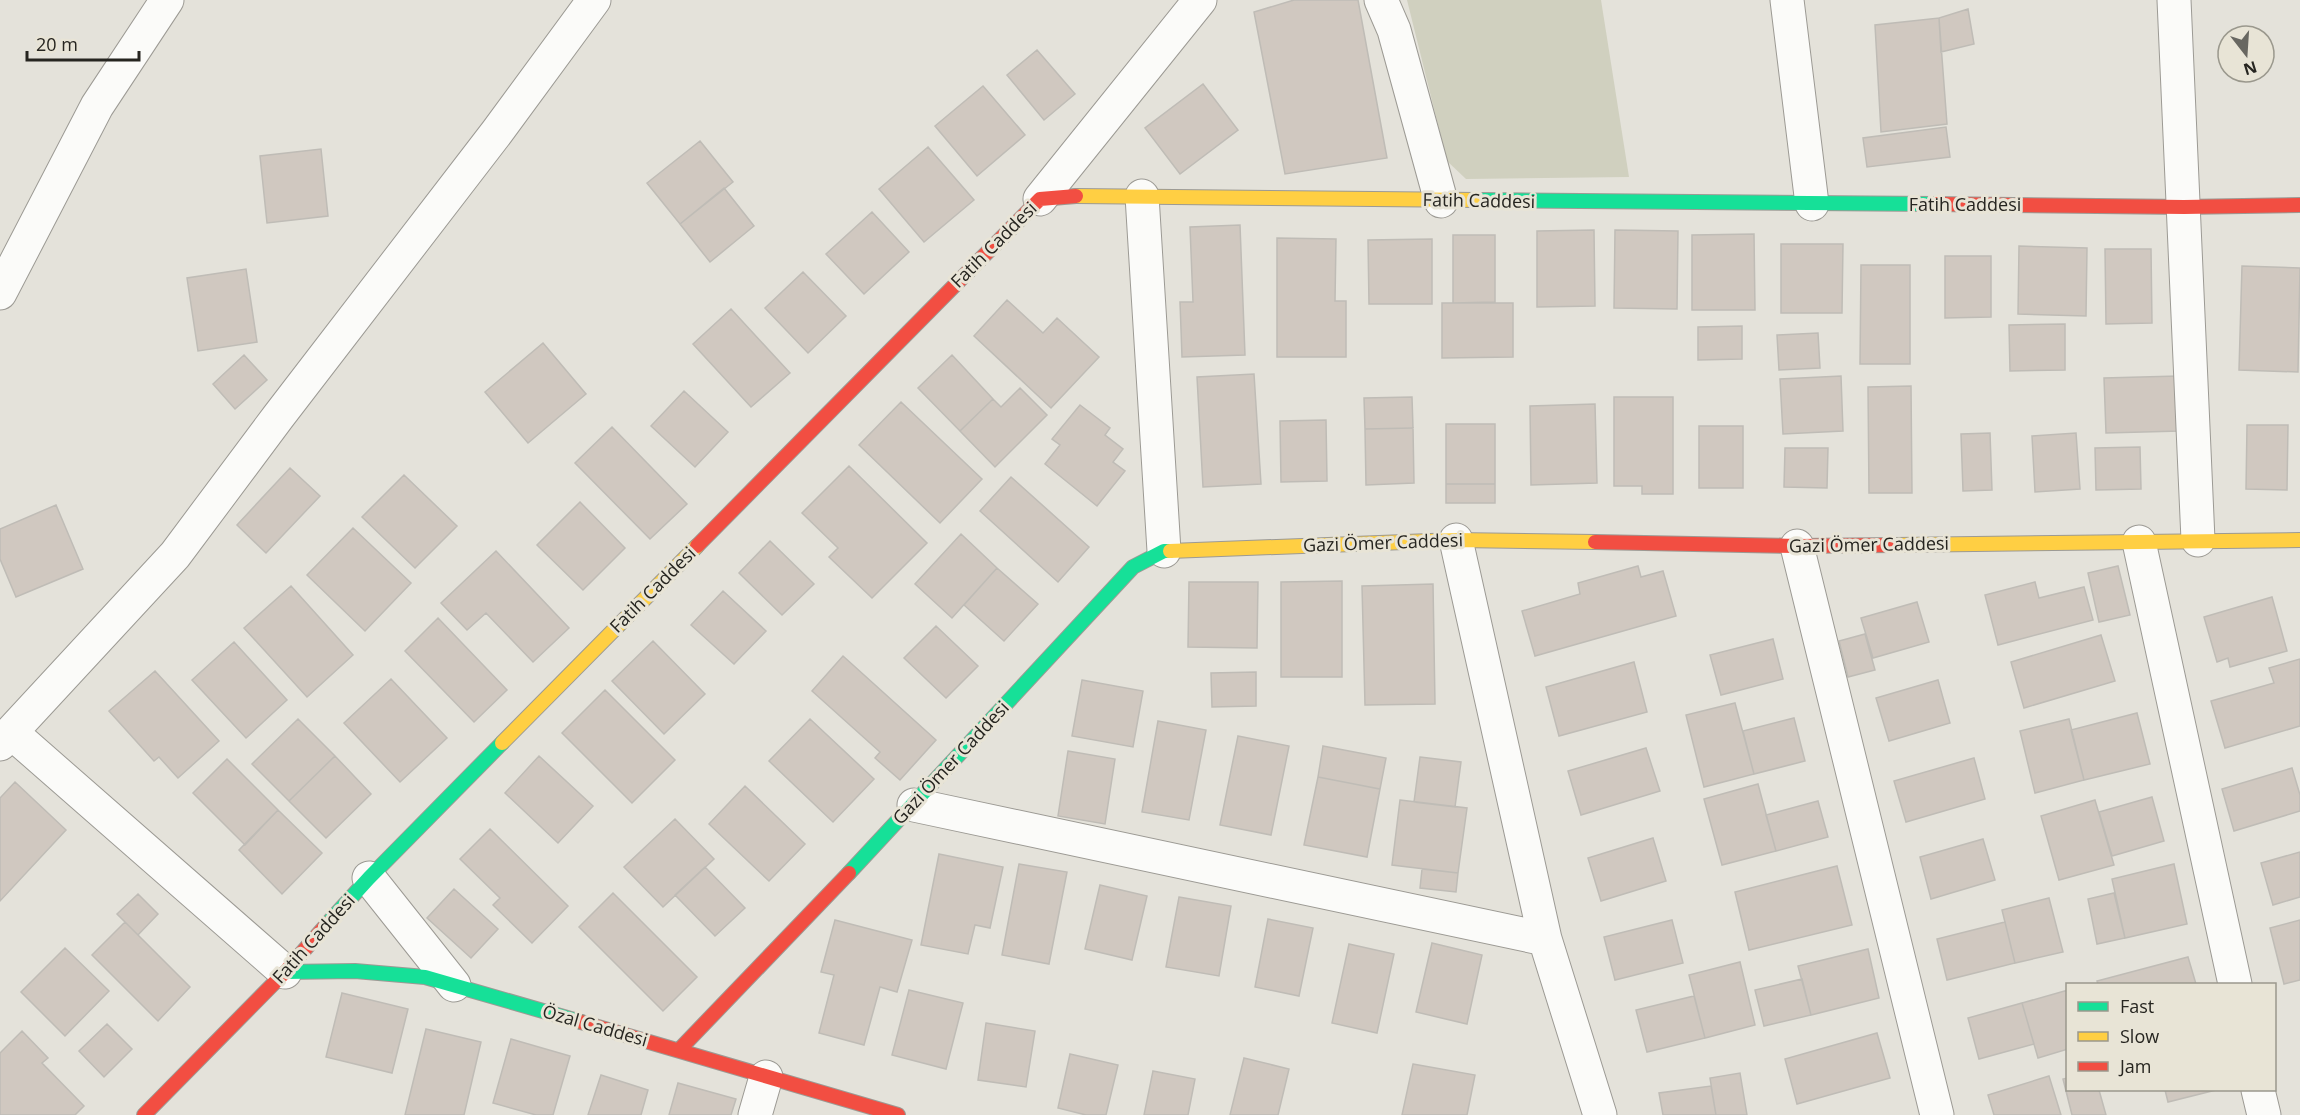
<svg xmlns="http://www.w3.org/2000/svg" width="2300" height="1115" font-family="'Open Sans',sans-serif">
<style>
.green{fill:#d0d0bf}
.building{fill:#d0c8c0;stroke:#bfbcb6;stroke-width:1.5}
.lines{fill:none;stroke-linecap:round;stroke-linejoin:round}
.street-casing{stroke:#9c9a94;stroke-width:35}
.fast-casing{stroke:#9c9a94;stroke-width:16}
.slow-casing{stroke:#9c9a94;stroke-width:16}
.jam-casing{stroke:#9c9a94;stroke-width:16}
.street{stroke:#fbfbf9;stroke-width:33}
.fast{stroke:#16e098;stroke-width:14}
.slow{stroke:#ffcf43;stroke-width:14}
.jam{stroke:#f24e42;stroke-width:14}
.labels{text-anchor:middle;stroke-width:6;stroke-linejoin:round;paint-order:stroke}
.street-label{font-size:18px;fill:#262520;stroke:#e8e4d6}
</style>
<rect width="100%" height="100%" fill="#e4e2da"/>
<path class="green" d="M1407 0H1601L1629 177 1466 179 1447 161Z"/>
<path class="building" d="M1294 0H1358L1387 158 1285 174 1254 12Z
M1968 9 1974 44 1941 52 1939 18Z
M1939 18 1947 124 1881 132 1875 25Z
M1037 50 1075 94 1044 120 1007 75Z
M1203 84 1238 130 1180 174 1145 128Z
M983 86 1025 135 977 176 935 126Z
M1946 127 1950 157 1867 167 1863 138Z
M700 141 733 182 680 224 647 183Z
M928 147 974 200 924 242 879 189Z
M321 149 328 216 267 223 260 156Z
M724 188 754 226 710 262 680 224Z
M872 212 909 252 864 294 826 254Z
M1240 225 1245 355 1182 357 1180 302H1193L1190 227Z
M1594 230 1595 306 1537 307V231Z
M1615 230 1678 231 1677 309 1614 308Z
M1754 234 1755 310H1692V235Z
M1453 235H1495V302L1453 303Z
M1277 238 1336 239 1335 301H1346V357H1277Z
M1432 239V304H1369L1368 240Z
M1781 244H1843L1842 313H1781Z
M2019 246 2087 248 2086 316 2018 314Z
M2105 249H2151L2152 323 2106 324Z
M1945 256H1991V317L1945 318Z
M1861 265H1910V364H1860Z
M2242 266 2300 268 2298 372 2239 370Z
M246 269 257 342 198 351 187 278Z
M803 272 846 316 808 353 765 308Z
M1007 300 1043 333 1057 318 1099 357 1051 408 974 336Z
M1442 303H1513V357L1442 358Z
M731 309 790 373 751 407 693 344Z
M2065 324V370L2010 371 2009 325Z
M1742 326V359L1698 360V327Z
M1818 333 1820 368 1779 370 1777 335Z
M543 343 586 394 528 443 485 392Z
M244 355 267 380 235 409 213 384Z
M952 355 993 399 960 431 918 388Z
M1254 374 1261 484 1203 487 1197 377Z
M1841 376 1843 431 1783 434 1780 379Z
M2178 376 2180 431 2106 433 2104 378Z
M1911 386 1912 493H1869L1868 387Z
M1020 388 1047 415 995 467 960 431 993 399 1001 407Z
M684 391 728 432 695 467 651 426Z
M1412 397 1413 428 1365 429 1364 398Z
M1614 397H1673V494H1642V486H1614Z
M901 402 982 479 940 523 859 445Z
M1595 404 1597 483 1531 485 1530 406Z
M1080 405 1110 428 1105 435 1123 449 1113 462 1125 471 1097 506 1045 464 1060 445 1052 439Z
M1326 420 1327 481 1281 482 1280 421Z
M1446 424H1495V484H1446Z
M2247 425H2288L2287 490 2246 489Z
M1699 426H1743V488H1699Z
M612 427 687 504 650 539 575 463Z
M1413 428 1414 483 1366 485 1365 429Z
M1990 433 1992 490 1963 491 1961 434Z
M2076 433 2080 489 2035 492 2032 436Z
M2140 447 2141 489 2096 490 2095 448Z
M1785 448H1828L1827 488 1784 487Z
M849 466 927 543 872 598 829 557 838 548 802 513Z
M290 468 320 496 266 553 237 525Z
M404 475 457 526 415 568 362 517Z
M1011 477 1089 547 1058 582 980 511Z
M1446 484H1495V503H1446Z
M580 502 625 548 583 590 537 545Z
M56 505 83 569 16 597 0 559V529Z
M353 528 411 583 365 631 307 575Z
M961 534 997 568 952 618 915 584Z
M770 541 814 584 782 615 739 573Z
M496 551 569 628 533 662 486 613 467 630 441 603Z
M1638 566 1641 577 1663 571 1676 616 1535 656 1522 611 1580 594 1578 583Z
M2118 566 2130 615 2099 622 2088 573Z
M997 568 1038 604 1004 641 964 605Z
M1342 581V677H1281V582Z
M1189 582H1258L1257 648 1188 647Z
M2035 582 2039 598 2084 587 2093 620 1998 645 1985 595Z
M1433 584 1435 704 1365 705 1362 586Z
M291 586 353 655 307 697 244 628Z
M723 591 766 631 734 664 691 625Z
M2272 597 2287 651 2230 667 2228 658 2217 662 2204 617Z
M1917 602 1929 642 1873 658 1861 618Z
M438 618 507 690 474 722 405 651Z
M936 626 978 666 946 698 904 658Z
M1865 634 1875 670 1848 677 1839 641Z
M2101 635 2115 681 2024 708 2011 662Z
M1773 639 1783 679 1721 695 1710 655Z
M653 641 705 694 664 734 612 681Z
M234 642 287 700 246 738 192 680Z
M843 656 936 740 900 780 875 758 880 752 812 691Z
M2300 659V726L2225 748 2211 701 2274 683 2269 668Z
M1634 662 1647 712 1559 736 1546 687Z
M155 671 219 741 178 778 159 757 154 761 109 711Z
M1256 672V706L1212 707 1211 673Z
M391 679 447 738 400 782 344 723Z
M1082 680 1143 691 1133 747 1072 736Z
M1938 680 1950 723 1889 741 1876 698Z
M605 690 675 760 632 803 562 733Z
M1735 703 1754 774 1704 787 1686 715Z
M2137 713 2150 764 2084 780 2071 730Z
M1794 718 1805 761 1754 774 1743 731Z
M298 719 335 756 289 801 252 764Z
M810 719 874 779 833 822 769 761Z
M2069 719 2084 780 2035 793 2020 731Z
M1158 721 1206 730 1189 820 1142 812Z
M1238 736 1289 746 1271 835 1220 825Z
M1323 746 1386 758 1380 789 1318 777Z
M1646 748 1660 791 1581 815 1568 771Z
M1068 751 1115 759 1105 824 1058 816Z
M335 756 371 794 326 838 289 801Z
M539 756 593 806 558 843 505 793Z
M1420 757 1461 762 1455 807 1414 802Z
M1974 758 1985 799 1906 822 1894 781Z
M227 759 278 810 245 845 193 793Z
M2292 768 2300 795V811L2234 831 2222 789Z
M1318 777 1380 789 1367 857 1304 845Z
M15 782 66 830 0 901V798Z
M1758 784 1776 851 1722 865 1704 799Z
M745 786 805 844 769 881 709 824Z
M2152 797 2164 841 2112 856 2099 812Z
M1400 800 1467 808 1458 873 1392 865Z
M2095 800 2114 865 2059 880 2041 816Z
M1818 801 1828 837 1776 851 1766 815Z
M278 810 322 853 282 894 239 850Z
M675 819 714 859 663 907 624 867Z
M490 829 568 906 532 943 493 905 500 898 460 859Z
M1653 838 1666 881 1601 901 1588 858Z
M1983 839 1995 880 1931 899 1920 857Z
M2300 852V897L2273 905 2261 863Z
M939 854 1003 867 990 928 975 925 968 954 921 945Z
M1019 864 1067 872 1049 964 1002 955Z
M2174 864 2187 924 2125 938 2112 879Z
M1837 866 1852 925 1749 950 1735 892Z
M705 867 745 908 715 936 675 895Z
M1422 869 1458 873 1456 892 1420 888Z
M1100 885 1147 896 1132 960 1085 949Z
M454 889 498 929 471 958 427 918Z
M613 893 697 977 663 1011 579 927Z
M2114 893 2125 938 2097 944 2088 899Z
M138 894 158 914 138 935 117 914Z
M1179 897 1231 906 1219 976 1166 967Z
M2049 898 2063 952 2015 963 2002 910Z
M1268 919 1313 928 1299 996 1255 987Z
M835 920 912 940 897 992 880 987 864 1045 819 1033 834 975 821 972Z
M1672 920 1683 963 1615 980 1604 937Z
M2300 920V980L2284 984 2270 928Z
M125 922 190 987 158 1021 92 955Z
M2005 922 2015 963 1947 980 1937 939Z
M1432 943 1482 955 1467 1024 1416 1012Z
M1349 944 1394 954 1377 1033 1332 1023Z
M65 948 109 991 65 1036 21 992Z
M1868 949 1879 998 1811 1015 1798 966Z
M2188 957 2196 984H2098L2097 981Z
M1740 962 1755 1025 1705 1038 1689 975Z
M1802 979 1811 1015 1764 1026 1755 990Z
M909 990 963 1003 946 1069 892 1055Z
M2068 990V1049L2038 1058 2022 1003Z
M342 993 408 1009 392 1073 326 1057Z
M1694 996 1705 1038 1647 1052 1636 1010Z
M2022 1003 2034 1044 1979 1059 1968 1018Z
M986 1023 1035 1031 1026 1087 978 1080Z
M107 1024 132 1049 104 1077 79 1051Z
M426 1029 481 1042 464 1115H405Z
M22 1031 48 1058 42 1063 84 1106 75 1115H0V1053Z
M1877 1033 1890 1078 1797 1104 1785 1059Z
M511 1039 570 1056 553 1115H536L493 1103Z
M1070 1054 1118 1065 1106 1115H1086L1058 1108Z
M1244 1058 1289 1069 1278 1115H1230Z
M1413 1064 1475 1075 1467 1115H1402Z
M1153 1071 1195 1079 1188 1115H1144Z
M1740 1073 1747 1115H1716L1710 1078Z
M601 1075 648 1090 641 1115H588Z
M2049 1076 2061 1115H1994L1988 1095Z
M2068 1078V1090H2099L2106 1115H2072L2063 1079Z
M678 1083 736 1099 731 1115H669Z
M1711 1086 1716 1115H1663L1659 1093Z
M2165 1090H2216L2168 1102Z"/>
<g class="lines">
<g class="street-casing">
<path id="street" d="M1381 0 1394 30 1441 201
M1787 0 1812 204
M2174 0 2198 540
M1142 196 1164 551
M1040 199 1200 0
M0 293 97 106 167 0
M1456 540 1545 939 1600 1115
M2139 542 2235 984
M1797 546 1937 1115
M12 733 285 972
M0 744 175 555 278 417 497 132 594 0
M914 805 1545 939
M369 878 454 985
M2258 1090 2264 1115
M755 1115 766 1077"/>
</g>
<g class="fast-casing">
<path id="fast" d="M1477 200 1933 204
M849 873 1133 567 1164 551H1170
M328 923 369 878 502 743
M285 972 355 971 425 977 581 1022"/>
</g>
<g class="slow-casing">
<path id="slow" d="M1076 196 1477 200
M1895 545 2300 540
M1170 551 1456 540 1595 542
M502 743 697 546"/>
</g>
<g class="jam-casing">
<path id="jam" d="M1933 204 2184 207 2300 205
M1595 542 1797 546 1895 545
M697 546 1040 199 1076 196
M581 1022 898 1115
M679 1050 849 873
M144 1115 285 972 328 923"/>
</g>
<use href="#street" class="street"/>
<use href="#fast" class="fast"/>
<use href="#slow" class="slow"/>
<use href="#jam" class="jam"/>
</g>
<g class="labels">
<g class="street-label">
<text transform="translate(1479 201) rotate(1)" y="6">Fatih Caddesi</text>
<text x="1965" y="211">Fatih Caddesi</text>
<text transform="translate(994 245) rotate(-45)" y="6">Fatih Caddesi</text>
<text transform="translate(1383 543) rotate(-2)" y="6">Gazi Ömer Caddesi</text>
<text transform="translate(1869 545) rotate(-1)" y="6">Gazi Ömer Caddesi</text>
<text transform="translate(653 590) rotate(-45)" y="6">Fatih Caddesi</text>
<text transform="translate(951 763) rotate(-47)" y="6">Gazi Ömer Caddesi</text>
<text transform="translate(314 939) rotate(-48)" y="6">Fatih Caddesi</text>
<text transform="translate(595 1026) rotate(16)" y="6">Özal Caddesi</text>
</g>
</g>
<rect x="2066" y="983" width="210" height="108" fill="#e8e4d6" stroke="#9a988d" stroke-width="1.5"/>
<rect x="2078" y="1002" width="30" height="9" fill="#16e098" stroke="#9a988d" stroke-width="1.5"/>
<text x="2120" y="1013" font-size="18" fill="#262520">Fast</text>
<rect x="2078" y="1032" width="30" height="9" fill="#ffcf43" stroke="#9a988d" stroke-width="1.5"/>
<text x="2120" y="1043" font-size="18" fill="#262520">Slow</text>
<rect x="2078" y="1062" width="30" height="9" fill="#f24e42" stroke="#9a988d" stroke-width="1.5"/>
<text x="2120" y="1073" font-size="18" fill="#262520">Jam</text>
<g transform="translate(2246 54) rotate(163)"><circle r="28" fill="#e8e4d6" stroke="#9a988d" stroke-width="1.5"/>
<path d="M0-4.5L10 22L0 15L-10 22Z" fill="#686761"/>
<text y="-9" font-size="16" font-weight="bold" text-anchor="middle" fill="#262520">N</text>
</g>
<path d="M27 51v9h112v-9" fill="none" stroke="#262520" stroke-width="3"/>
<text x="36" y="51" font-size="18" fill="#262520" stroke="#e8e4d6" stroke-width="4.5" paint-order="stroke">20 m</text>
</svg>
